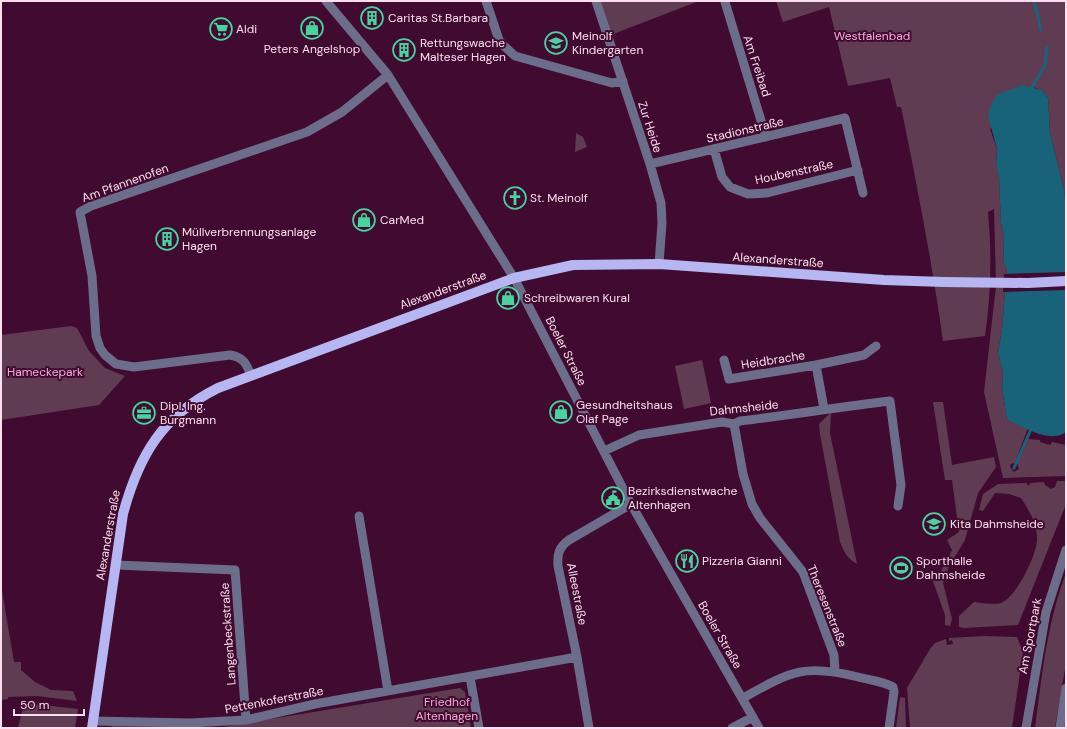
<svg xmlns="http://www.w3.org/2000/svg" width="1067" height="729" font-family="'DM Sans',sans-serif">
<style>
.green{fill:#603c52}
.water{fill:#18637a}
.pier{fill:#410a30}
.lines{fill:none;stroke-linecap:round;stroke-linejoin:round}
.stream{stroke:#18637a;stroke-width:3}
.minor{stroke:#6c6d8a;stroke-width:9}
.major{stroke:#b5b6f2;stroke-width:10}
.labels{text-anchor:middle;stroke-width:4;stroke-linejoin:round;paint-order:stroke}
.poi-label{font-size:12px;fill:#fbdfee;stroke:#410a30;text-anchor:start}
.park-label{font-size:12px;fill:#f6acd7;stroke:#410a30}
.street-label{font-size:12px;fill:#fbdfee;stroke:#410a30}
</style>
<rect width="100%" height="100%" fill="#410a30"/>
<path class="green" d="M596 1H699L608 36Z
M776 1H1066V206L1064 189 1050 133 1048 98 1042 90 1032 87 990 129 997 149 996 164 999 178 1001 224 1003 229 1004 265 1007 268 1002 329 998 353 1003 373 1002 388 1007 420 1028 428 1015 463 1011 464 1010 467 1014 472 1019 469 1017 463 1028 439 1040 440V442L1050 445 1052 442 1066 445V476L1003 478 984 392 996 286 994 209 988 212C992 254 991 294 985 336L943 341C932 262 917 185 901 107H897L890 78 848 86 829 7 783 22Z
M576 133 583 137 587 147 575 152Z
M71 326 77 328 89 351 105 368 125 376 99 405 1 420V335Z
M702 360 711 403 684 409 675 366Z
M933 402H943L952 465 994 457 996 467 978 493 965 540 948 568 943 583 952 619 950 626 945 625V615L931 576 940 573 952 550 947 540 959 532 952 480H945Z
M831 412 830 433 857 564C847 558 844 552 840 542L820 434 819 424Z
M1057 481H1066V504L1018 625 964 628 959 627V616L974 602C982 603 994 605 1001 603 1016 598 1038 553 1037 538 1037 523 1029 510 1021 498L1009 494 995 493 983 511 979 510 983 494 998 484 1026 483 1029 486 1030 483 1044 482 1045 485 1051 489 1055 487Z
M1066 573V663L1055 728H1035C1042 676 1047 623 1066 573Z
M1 585 14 662H21V670L35 682 51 690 73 691 77 701 37 696 8 697V699L1 700Z
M985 636 1017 637 1023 652 1012 728H910L907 688 930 649 935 643 946 639 947 645 953 644 952 640 949 641V638Z
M460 688 465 692 471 728H111L112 726 222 727Z
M900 697 905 698 906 728H896Z
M24 703 78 709 75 728H18Z"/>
<path class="water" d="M1022 85 1042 90 1048 98 1050 133 1064 189 1066 206V432C1049 444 1024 427 1007 420L1002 388 1003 373 998 353 1002 329 1007 268 1004 265 1003 229 1001 224 999 178 996 164 997 149 988 116 990 107 997 95Z"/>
<path class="pier" d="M1066 272V290L1003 292 1004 274Z"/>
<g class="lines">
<path class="stream" d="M1034 1 1041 30
M1032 87 1045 65 1047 47
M1014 468 1031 429"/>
<path class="minor" d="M326 1 388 75 514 278 631 504 759 728
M486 1 499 40 503 45 515 56 612 83 623 81
M596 1 650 164 661 203 662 223 659 264
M725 2 766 137
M714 149 722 177 730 187 748 194 767 193 858 170
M650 164 845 118 863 193
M724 360 729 379 816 365
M251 375C246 363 243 357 230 355L134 367 116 364 105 355 100 348 96 336 92 276 80 212 91 206 307 132 342 112 388 75
M824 409 816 365 864 355 876 346
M734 424 743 474 752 504 760 518 803 572 834 655 835 671
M604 451 639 435 722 422 734 424 740 421C790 415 840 407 890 401L901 485 898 506
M359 516 388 691
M116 565 235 570 246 720
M470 677 479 728
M743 698C790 672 803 663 858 677 869 680 882 681 893 687L894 692 889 728
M93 721 190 723 246 720 315 704 577 657
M589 728 577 657 558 566C557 554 559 547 569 540L631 504
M732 728 753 717
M1026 728 1046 612 1066 550
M1060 728 1066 688"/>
<path class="major" d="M92 728 123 514C139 455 162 416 218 388L514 278 573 265 659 264 884 280 944 282 1028 283 1066 281"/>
</g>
<defs>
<g id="building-ring" transform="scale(1.15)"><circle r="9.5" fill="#410a30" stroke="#47d49e" stroke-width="1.5"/><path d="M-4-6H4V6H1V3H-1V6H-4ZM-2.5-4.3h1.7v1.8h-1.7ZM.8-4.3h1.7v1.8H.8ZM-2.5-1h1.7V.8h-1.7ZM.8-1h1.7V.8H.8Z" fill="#47d49e"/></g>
<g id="shop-ring" transform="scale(1.15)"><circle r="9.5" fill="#410a30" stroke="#47d49e" stroke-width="1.5"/><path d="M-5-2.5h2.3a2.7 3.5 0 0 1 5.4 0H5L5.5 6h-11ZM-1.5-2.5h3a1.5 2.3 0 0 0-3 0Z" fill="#47d49e"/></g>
<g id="supermarket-ring" transform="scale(1.15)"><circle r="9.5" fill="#410a30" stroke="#47d49e" stroke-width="1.5"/><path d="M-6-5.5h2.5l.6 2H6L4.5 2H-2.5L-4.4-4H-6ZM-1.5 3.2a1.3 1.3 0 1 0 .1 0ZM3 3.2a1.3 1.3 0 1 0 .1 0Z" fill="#47d49e"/></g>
<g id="school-ring" transform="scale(1.15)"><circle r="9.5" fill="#410a30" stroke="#47d49e" stroke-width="1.5"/><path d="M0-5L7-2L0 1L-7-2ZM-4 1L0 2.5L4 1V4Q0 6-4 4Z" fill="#47d49e"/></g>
<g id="church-ring" transform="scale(1.15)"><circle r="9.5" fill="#410a30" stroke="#47d49e" stroke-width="1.5"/><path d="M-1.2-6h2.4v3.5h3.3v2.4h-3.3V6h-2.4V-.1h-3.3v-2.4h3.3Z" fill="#47d49e"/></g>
<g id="office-ring" transform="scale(1.15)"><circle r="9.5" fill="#410a30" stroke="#47d49e" stroke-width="1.5"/><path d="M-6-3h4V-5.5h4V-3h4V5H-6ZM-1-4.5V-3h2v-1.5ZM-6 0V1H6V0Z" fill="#47d49e"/></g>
<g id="civic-ring" transform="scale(1.15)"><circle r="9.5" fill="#410a30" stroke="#47d49e" stroke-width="1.5"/><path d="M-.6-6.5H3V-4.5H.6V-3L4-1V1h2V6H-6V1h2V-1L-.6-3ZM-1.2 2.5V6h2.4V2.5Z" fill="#47d49e"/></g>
<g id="restaurant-ring" transform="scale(1.15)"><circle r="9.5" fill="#410a30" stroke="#47d49e" stroke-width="1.5"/><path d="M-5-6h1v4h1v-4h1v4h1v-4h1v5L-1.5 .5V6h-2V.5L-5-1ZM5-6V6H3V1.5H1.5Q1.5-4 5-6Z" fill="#47d49e"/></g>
<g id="stadium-ring" transform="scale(1.15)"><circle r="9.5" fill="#410a30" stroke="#47d49e" stroke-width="1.5"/><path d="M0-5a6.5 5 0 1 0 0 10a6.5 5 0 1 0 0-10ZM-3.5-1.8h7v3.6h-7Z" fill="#47d49e"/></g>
</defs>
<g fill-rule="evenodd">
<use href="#building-ring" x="372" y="18"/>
<use href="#shop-ring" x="312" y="28"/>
<use href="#supermarket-ring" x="221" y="29"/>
<use href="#school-ring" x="556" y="43"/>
<use href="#building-ring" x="404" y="50"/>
<use href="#church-ring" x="515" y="198"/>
<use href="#shop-ring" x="364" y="220"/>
<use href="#building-ring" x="167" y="239"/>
<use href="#shop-ring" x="508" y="298"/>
<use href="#shop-ring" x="561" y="412"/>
<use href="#office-ring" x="144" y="413"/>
<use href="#civic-ring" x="613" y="498"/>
<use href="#school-ring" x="934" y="524"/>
<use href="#restaurant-ring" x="687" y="561"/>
<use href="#stadium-ring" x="901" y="568"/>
</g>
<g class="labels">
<g class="poi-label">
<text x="388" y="22">Caritas St.Barbara</text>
<text x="236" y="33">Aldi</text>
<text x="572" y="40">Meinolf<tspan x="572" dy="14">Kindergarten</tspan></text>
<text x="420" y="47">Rettungswache<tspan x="420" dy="14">Malteser Hagen</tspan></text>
<text x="312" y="53" text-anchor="middle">Peters Angelshop</text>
<text x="530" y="202">St. Meinolf</text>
<text x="380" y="224">CarMed</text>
<text x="182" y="236">Müllverbrennungsanlage<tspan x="182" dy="14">Hagen</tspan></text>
<text x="524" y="302">Schreibwaren Kural</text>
<text x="576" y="409">Gesundheitshaus<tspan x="576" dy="14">Olaf Page</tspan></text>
<text x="160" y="410">Dipl. Ing.<tspan x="160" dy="14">Burgmann</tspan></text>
<text x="628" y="495">Bezirksdienstwache<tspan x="628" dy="14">Altenhagen</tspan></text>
<text x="950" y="528">Kita Dahmsheide</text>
<text x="702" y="565">Pizzeria Gianni</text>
<text x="916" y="565">Sporthalle<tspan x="916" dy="14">Dahmsheide</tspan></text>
</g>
<g class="park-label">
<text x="872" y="40">Westfalenbad</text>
<text x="45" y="376">Hameckepark</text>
<text x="447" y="706">Friedhof<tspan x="447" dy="14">Altenhagen</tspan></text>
</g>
<g class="street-label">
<text transform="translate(757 66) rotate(72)" y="4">Am Freibad</text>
<text transform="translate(650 127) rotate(72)" y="4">Zur Heide</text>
<text transform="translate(745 130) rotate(-13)" y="4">Stadionstraße</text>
<text transform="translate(794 172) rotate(-12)" y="4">Houbenstraße</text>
<text transform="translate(125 183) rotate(-20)" y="4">Am Pfannenofen</text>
<text transform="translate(778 260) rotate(4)" y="4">Alexanderstraße</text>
<text transform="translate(443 290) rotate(-20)" y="4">Alexanderstraße</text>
<text transform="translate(566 351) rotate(63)" y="4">Boeler Straße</text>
<text transform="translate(773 360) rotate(-9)" y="4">Heidbrache</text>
<text transform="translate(744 408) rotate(-6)" y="4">Dahmsheide</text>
<text transform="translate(108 535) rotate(-80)" y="4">Alexanderstraße</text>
<text transform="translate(577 594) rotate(79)" y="4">Alleestraße</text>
<text transform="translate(827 606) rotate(68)" y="4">Theresenstraße</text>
<text transform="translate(228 634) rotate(-94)" y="4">Langenbeckstraße</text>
<text transform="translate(720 635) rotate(60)" y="4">Boeler Straße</text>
<text transform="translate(1030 636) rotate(-79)" y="4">Am Sportpark</text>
<text transform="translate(274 700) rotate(-11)" y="4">Pettenkoferstraße</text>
</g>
</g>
<rect width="1067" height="729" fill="none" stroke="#fbdfee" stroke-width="4"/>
<path d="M14 709v6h70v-6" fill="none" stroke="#fbdfee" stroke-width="2"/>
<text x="20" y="709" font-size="12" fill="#fbdfee" stroke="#410a30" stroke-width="3" paint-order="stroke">50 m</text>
</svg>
